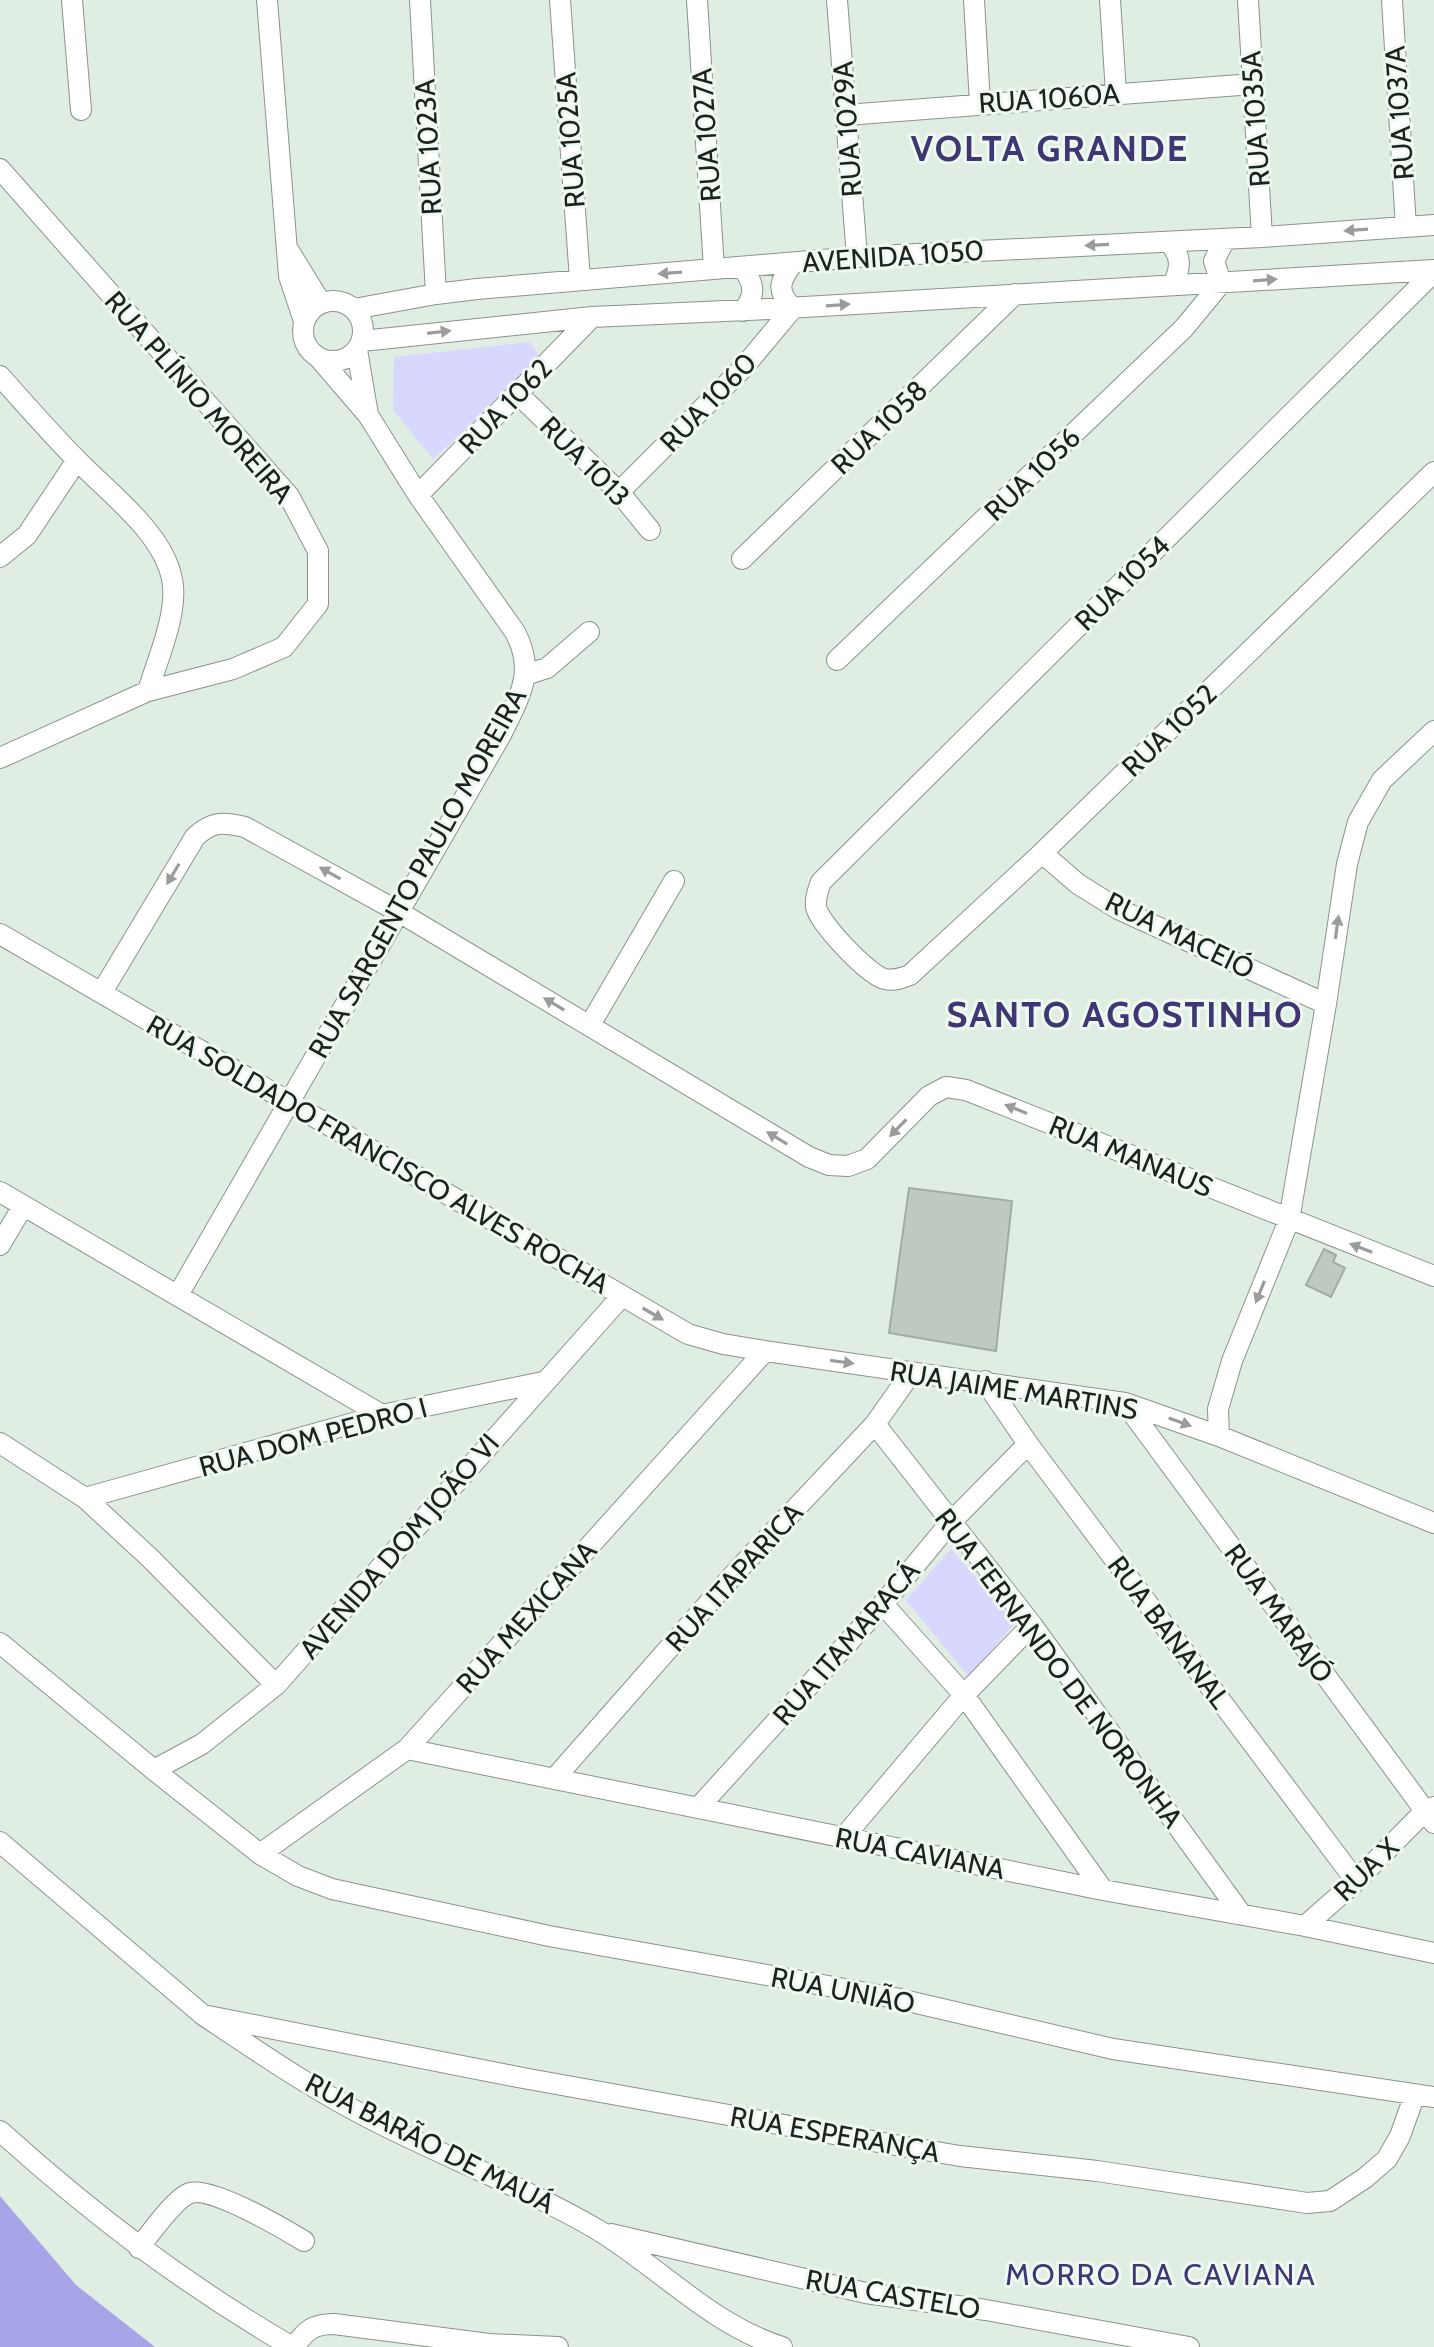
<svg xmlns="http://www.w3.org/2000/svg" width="1434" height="2347" font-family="Cabin,sans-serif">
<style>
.green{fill:#d8d7fd}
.forest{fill:#a7a4e8}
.building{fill:#becac1;stroke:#a1aca3;stroke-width:2}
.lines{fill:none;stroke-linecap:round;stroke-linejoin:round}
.street-casing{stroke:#89948c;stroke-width:22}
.street{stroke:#fff;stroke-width:20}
.oneway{fill:#999c9a}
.labels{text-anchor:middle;stroke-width:6;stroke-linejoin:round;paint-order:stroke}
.street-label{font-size:28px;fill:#1d221e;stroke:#eefaf1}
.neighbourhood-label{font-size:30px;letter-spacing:2px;fill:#3e3774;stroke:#eefaf1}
.district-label{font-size:36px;font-weight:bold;letter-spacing:2px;fill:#3e3774;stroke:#eefaf1}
</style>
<rect width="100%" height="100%" fill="#e0ede3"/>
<path class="green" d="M530 342 542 360 433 459 393 410 394 357Z
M951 1549 1015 1623 969 1677 906 1600Z"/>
<path class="forest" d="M0 2196 76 2285 155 2347H0Z"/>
<path class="building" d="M909 1188 1012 1201 996 1351 889 1333Z
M1324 1249 1336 1255 1333 1262 1345 1268 1331 1297 1306 1285Z"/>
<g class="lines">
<g class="street-casing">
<path id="street" d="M72 0 81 110
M267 0 289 276 304 321
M420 0 436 294
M560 0 580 280
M697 0 714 269
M837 0 857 257
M974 0 980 103
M1110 0 1116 93
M1248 0 1262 237
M1392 0 1406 227
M846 115 1253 84
M0 169 289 496 318 551V604L284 647 233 669 148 691 0 758
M1169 242C1182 257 1181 267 1173 285
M289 251 321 303
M742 267C754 283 757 294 743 311
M1434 272 821 882C818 890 815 898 816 907 819 923 869 976 885 979 894 981 902 978 910 975L1042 853 1434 472
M303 331a30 30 0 1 1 60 0a30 30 0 1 1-60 0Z
M354 309 436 294 477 289 857 257 1262 237 1434 225
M362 341 592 317 770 309 1434 270
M357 350 368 415
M0 376C26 405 51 434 78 461 110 494 163 533 172 579 179 612 157 660 148 691
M518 394 619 492 650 530
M619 492 743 368 793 308C775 291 780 280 793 263
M418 495 592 317
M0 557 27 535 77 460
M742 559 1015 294
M837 660 1184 328 1221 283 1214 261 1225 239
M525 675 547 668 589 632
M1042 853 1078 884 1118 909 1326 1004
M0 934 688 1334 723 1344 765 1351 1125 1403 1219 1436 1434 1523
M102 992 195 837C212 821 223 822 245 827L399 912 809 1157 829 1165 848 1166 867 1159 929 1096 946 1087 966 1090 1434 1276
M590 1025 674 881
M0 1192 382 1415
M0 1245 23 1206
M178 1295 502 733C520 695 536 672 515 632L418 495 368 415 319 358
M985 1381 1028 1444 1356 1881
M1125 1403 1434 1823
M875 1424 1032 1625 1242 1915
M1219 1436 1218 1409 1232 1361 1289 1220 1326 1004 1347 864 1358 822 1382 780 1434 731
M0 1443 85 1498 150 1558 276 1685
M85 1498 382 1415 543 1382
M883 1604 964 1695 1103 1890
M0 1643 154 1770 260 1854 298 1876 332 1889 549 1936 895 1998 1113 2049 1434 2097
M407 1749 1103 1890 1305 1926 1434 1953
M154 1770 202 1744 276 1685 621 1297
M554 1779 736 1572 875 1424 911 1373
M698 1808 883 1604 950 1523 1028 1444
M843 1838 964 1695 1032 1625
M0 1842 203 2015C260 2053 318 2093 379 2123 452 2160 528 2189 598 2230 660 2268 712 2325 782 2347
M260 1854 407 1749 765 1351
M1305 1926 1356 1881 1425 1811 1434 1807
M203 2015 523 2078 895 2145 960 2156 1097 2171 1307 2203 1330 2201 1365 2178 1387 2159 1400 2136 1415 2094
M0 2131C93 2215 184 2284 292 2347
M611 2234 866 2293 986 2310 1189 2347
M139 2248C149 2235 175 2198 190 2193 212 2186 284 2229 304 2241
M294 2347C306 2330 313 2324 334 2324L489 2344 558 2347"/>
</g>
<use href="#street" class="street"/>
</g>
<defs><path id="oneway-solid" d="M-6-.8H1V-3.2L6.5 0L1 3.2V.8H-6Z" transform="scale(2)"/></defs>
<g class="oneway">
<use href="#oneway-solid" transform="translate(1356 230) rotate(176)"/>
<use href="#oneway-solid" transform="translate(1097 245) rotate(177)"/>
<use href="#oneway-solid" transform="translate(670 273) rotate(176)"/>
<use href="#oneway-solid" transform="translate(1265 280) rotate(-4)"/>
<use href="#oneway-solid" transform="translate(838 305) rotate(-4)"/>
<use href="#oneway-solid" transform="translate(439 332) rotate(-7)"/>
<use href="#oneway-solid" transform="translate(330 873) rotate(-151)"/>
<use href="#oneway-solid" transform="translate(173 874) rotate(121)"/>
<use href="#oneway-solid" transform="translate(1337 927) rotate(-82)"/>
<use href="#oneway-solid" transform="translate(554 1004) rotate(-149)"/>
<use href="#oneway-solid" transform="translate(1016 1109) rotate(-158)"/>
<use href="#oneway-solid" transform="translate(898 1128) rotate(134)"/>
<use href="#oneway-solid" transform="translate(777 1138) rotate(-149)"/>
<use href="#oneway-solid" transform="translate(1361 1248) rotate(-159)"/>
<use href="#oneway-solid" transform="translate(1260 1292) rotate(112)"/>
<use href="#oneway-solid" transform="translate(653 1314) rotate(30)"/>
<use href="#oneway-solid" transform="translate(842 1362) rotate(8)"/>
<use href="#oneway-solid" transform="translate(1180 1422) rotate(20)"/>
</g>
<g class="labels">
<g class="street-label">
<text transform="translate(1049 98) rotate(-4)" y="10">RUA 1060A</text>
<text transform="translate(1399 113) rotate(-94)" y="10">RUA 1037A</text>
<text transform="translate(1255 119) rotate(-94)" y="10">RUA 1035A</text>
<text transform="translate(847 129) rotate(-94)" y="10">RUA 1029A</text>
<text transform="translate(706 135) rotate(-94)" y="10">RUA 1027A</text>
<text transform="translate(570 140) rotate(-94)" y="10">RUA 1025A</text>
<text transform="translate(428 147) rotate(-93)" y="10">RUA 1023A</text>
<text transform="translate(893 256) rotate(-4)" y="10">AVENIDA 1050</text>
<text transform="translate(199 397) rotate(49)" y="10">RUA PLÍNIO MOREIRA</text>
<text transform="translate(708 402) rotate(-46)" y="10">RUA 1060</text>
<text transform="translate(505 406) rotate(-46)" y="10">RUA 1062</text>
<text transform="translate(879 427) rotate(-44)" y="10">RUA 1058</text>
<text transform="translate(585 461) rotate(45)" y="10">RUA 1013</text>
<text transform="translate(1032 474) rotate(-44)" y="10">RUA 1056</text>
<text transform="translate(1122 583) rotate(-45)" y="10">RUA 1054</text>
<text transform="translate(1169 730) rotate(-44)" y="10">RUA 1052</text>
<text transform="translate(417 873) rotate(-61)" y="10">RUA SARGENTO PAULO MOREIRA</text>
<text transform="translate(1180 935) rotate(26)" y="10">RUA MACEIÓ</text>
<text transform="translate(378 1154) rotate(30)" y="10">RUA SOLDADO FRANCISCO ALVES ROCHA</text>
<text transform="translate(1131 1156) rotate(22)" y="10">RUA MANAUS</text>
<text transform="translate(1014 1390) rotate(9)" y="10">RUA JAIME MARTINS</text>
<text transform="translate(313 1437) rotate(-15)" y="10">RUA DOM PEDRO I</text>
<text transform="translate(399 1546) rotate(-49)" y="10">AVENIDA DOM JOÃO VI</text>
<text transform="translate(734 1577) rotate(-48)" y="10">RUA ITAPARICA</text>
<text transform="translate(1279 1613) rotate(54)" y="10">RUA MARAJÓ</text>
<text transform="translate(526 1617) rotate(-48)" y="10">RUA MEXICANA</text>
<text transform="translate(1169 1632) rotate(53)" y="10">RUA BANANAL</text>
<text transform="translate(846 1643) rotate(-49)" y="10">RUA ITAMARACÁ</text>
<text transform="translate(1059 1668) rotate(53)" y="10">RUA FERNANDO DE NORONHA</text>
<text transform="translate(920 1853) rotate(11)" y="10">RUA CAVIANA</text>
<text transform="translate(1366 1869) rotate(-44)" y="10">RUA X</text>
<text transform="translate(843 1990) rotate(11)" y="10">RUA UNIÃO</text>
<text transform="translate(835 2134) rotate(10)" y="10">RUA ESPERANÇA</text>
<text transform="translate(430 2143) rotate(27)" y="10">RUA BARÃO DE MAUÁ</text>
<text transform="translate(893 2294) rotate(10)" y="10">RUA CASTELO</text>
</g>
<g class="neighbourhood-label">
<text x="1161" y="2285">MORRO DA CAVIANA</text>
</g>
<g class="district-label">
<text x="1050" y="161">VOLTA GRANDE</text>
<text x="1125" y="1027">SANTO AGOSTINHO</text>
</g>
</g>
</svg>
